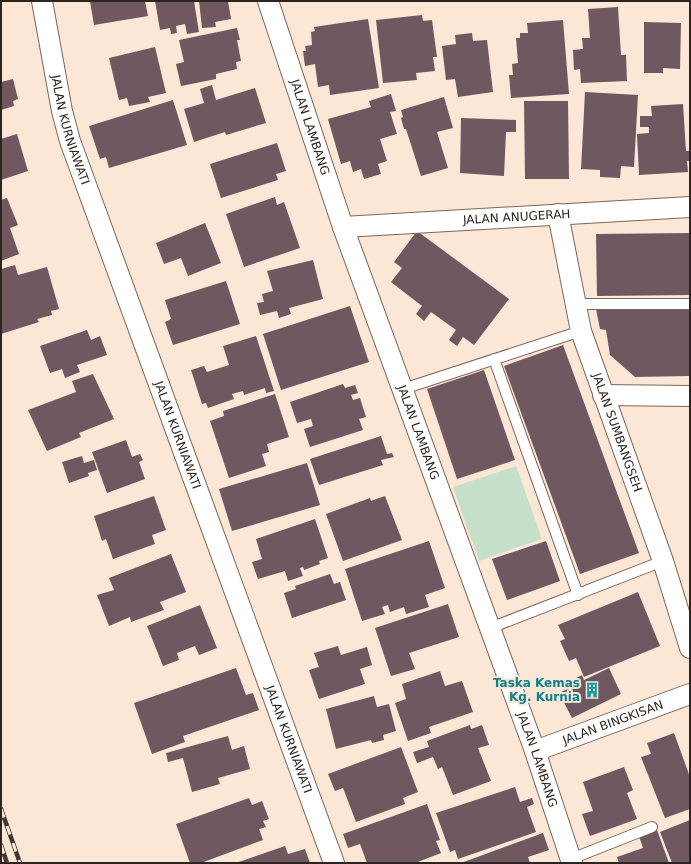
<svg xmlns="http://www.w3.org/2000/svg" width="691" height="864" font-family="'DejaVu Sans',sans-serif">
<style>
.green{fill:#c5dfc9}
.building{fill:#6f5860}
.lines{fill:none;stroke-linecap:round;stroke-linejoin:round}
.lane-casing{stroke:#7a6759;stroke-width:12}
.street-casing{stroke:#7a6759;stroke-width:22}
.lane{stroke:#fff;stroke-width:10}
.street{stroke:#fff;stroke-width:20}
.rail-casing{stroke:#423831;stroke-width:4.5}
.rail{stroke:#fce6d6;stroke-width:3;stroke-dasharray:9;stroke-linecap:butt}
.labels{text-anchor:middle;stroke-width:4;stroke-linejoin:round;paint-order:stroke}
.street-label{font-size:12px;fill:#2c241e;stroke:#fce6d6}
.culture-label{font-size:12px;font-weight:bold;fill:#0d838f;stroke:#fce6d6;text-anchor:end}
</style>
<rect width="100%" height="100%" fill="#fce6d6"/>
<path class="green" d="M516 466 542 539 479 561 453 487Z"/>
<path class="building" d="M90 1H145L148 16 94 25Z
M155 1H194L199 32 187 34 185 24 176 26 177 33 171 34 170 28 160 30Z
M199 1H228L231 19 215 22 216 27 202 28Z
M618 7 621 55H626L627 81 581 83 580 69 574 70 573 50 583 49 582 38H590L588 9Z
M422 15 423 21 432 20 437 57H433L435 71 416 73 417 80 383 83 376 20Z
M368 19 379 88 330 95 329 85 318 87 315 64 305 66 303 51H306L305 46 312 45 311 32 315 31 314 27Z
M563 20 569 94 511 98 509 75H513L512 64 518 63 516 38H520V33H528L527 23Z
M644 22 681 23 680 69 663 68V73H644Z
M237 28 240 40H237L241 61 236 62 237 69 216 74V79L181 86 176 64 184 62 179 40Z
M472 33 473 41 487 40 493 92 458 97 455 79 446 80 442 46 456 44 455 35Z
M155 47 166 93 148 97 150 102 129 106 127 98 119 100 109 58Z
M13 79 18 99 13 101 14 106 1 110V82Z
M212 85 216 100 255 88 266 123 226 135 225 132 194 142 184 109 204 103 200 89Z
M585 92 638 95 634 167 621 166 620 178 600 177V170L581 169Z
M391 94 396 111 390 112 397 134 380 139 387 161 378 164 381 174 364 179 361 169 353 172 350 161 341 164 328 119 371 107 369 101Z
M444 97 453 128 437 132 448 168 421 176 406 129H404L401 118 403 117 401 110Z
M173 100 187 145 109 168 106 157 100 159 89 126Z
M524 101H568L569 179H525Z
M683 104 686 151H690V161H687L688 172 639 175 637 134 649 133V127H640V116H652L651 106Z
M461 118 516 120V132H506L504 176 460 173Z
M17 134 28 171 1 180V139Z
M277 143 286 171 276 174 278 180 221 198 210 164Z
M275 197 277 205 284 202 300 248 244 267 226 214Z
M7 198 18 225 10 228 19 254 1 261V200Z
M205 223 221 263 188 276 181 258 164 264 156 243Z
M417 231 509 299 474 345 463 337 457 346 449 340 456 330 431 312 424 321 416 314 422 306 391 282 402 268 394 262Z
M690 233V295L597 296 596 234Z
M313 260 323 299 289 308 291 314 279 318 277 311 260 315 257 303 264 302 262 294 273 291 267 271Z
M15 265 18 275 47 267 59 309 51 311 52 315 37 319 39 322 1 334V269Z
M226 281 240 324 173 345 165 322 171 319 165 300Z
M350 306 369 362 281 390 263 334Z
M690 308V376L635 377 610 355 606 330 600 329 596 309Z
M87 330 91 340 100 336 107 355 77 365 80 372 65 378 62 369 50 373 40 346Z
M256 336 274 391 266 393 265 388 244 395 243 391 232 394 234 399 208 408 206 403 202 404 191 370 204 366 207 372 229 365 223 346Z
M563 345 639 553 580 574 504 366Z
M484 370 515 460 457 479 427 389Z
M93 374 114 419 79 433 81 437 47 451 28 410 76 392 72 381Z
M343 384 345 388 355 385 358 393 351 395 353 400 360 398 366 417 359 419 363 430 310 447 304 429 313 426 311 419 297 423 290 402Z
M275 394 289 437 267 444 269 452 262 454 266 466 229 478 210 421 224 416 223 411Z
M381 436 387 454 392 453 394 457 381 460 383 465 319 485 310 459Z
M126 440 132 457 140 454 143 460 139 462 145 479 107 493 92 452Z
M82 456 84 463 94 460 97 470 88 473 89 476 69 483 62 462Z
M307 463 320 505 232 531 219 489Z
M154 496 166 530 152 535 155 544 113 559 106 539 102 541 94 516Z
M385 496 402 540 343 561 326 514 370 498 371 501Z
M315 519 328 558 319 561 320 564 304 570 303 567 300 568 303 576 288 581 285 571 258 579 252 562 262 559 256 539Z
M429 541 445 588 425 595 429 607 406 614 404 607 390 612 388 605 382 607 385 614 362 621 345 569Z
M546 541 560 581 507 600 492 559Z
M171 554 186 592 160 602 164 610 131 622 130 617 109 626 97 595 114 590 109 578Z
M330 574 334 584 340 582 346 600 292 618 284 593 296 589 295 586Z
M638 592 660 646 584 677 576 658 569 661 560 641 565 639 558 625Z
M448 604 459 637 409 653 415 669 391 676 375 628Z
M200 605 217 648 199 655 195 646 177 653 179 660 163 666 147 626Z
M338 646 341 655 367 647 372 665 360 669 365 684 319 699 309 670 319 667 314 653Z
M236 668 246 695 253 693 259 710 183 736 185 742 152 754 134 703Z
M609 668 621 694 572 718 559 693 572 687 569 682 582 675 584 680Z
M440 671 445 686 462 681 473 712 429 727 431 733 408 741 395 703 406 699 402 684Z
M374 696 377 707 389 704 396 731 383 735 384 740 372 743 371 740 336 749 326 709Z
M470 725 471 729 482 725 489 745 478 748 491 781 453 795 442 767 438 769 433 757 417 763 413 752 429 747 427 741Z
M674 733 690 777V809L665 818 641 757 651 754 647 743Z
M228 736 232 750 244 746 250 769 218 778 220 784 192 792 183 758 168 762 166 753Z
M401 747 418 792 403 798 405 804 356 822 343 788 335 791 328 774Z
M624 767 633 790 627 793 637 819 590 836 582 814 593 811 583 782Z
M515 787 520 802 532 798 534 804 527 807 536 832 458 859 455 850 450 852 436 813Z
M249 798 252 805 262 801 269 819 263 821 266 827 259 829 263 840 201 863H190L176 824Z
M427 804 440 840 436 841 441 853 415 863H367L360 844 348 848 343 834Z
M690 820V863H672L660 832Z
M657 830 669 863H619L617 857 643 848 639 836Z
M543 833 549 850 528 857 530 863H461Z
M285 846 288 854 305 849 310 863H236Z"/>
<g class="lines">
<g class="lane-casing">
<path id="lane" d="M575 304H690
M494 359 578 595
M403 389 581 331
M490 628 663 561
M571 859 652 827"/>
</g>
<g class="street-casing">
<g id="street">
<path id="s1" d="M42 1 62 111 70 141 334 863"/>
<path id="s2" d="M268 1 343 227 535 751 572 863"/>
<path id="s3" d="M558 214 581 331 663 561 690 648"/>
<path id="s4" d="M343 227 690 207"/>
<path d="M603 395 690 396"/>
<path id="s5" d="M535 751 690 694"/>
</g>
</g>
<use href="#lane" class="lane"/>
<use href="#street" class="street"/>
<g class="rail-casing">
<path id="rail" d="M1 809 20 863
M1 845 7 863"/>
</g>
<use href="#rail" class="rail"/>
</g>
<defs>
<g id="building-bare" transform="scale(1.2)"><path d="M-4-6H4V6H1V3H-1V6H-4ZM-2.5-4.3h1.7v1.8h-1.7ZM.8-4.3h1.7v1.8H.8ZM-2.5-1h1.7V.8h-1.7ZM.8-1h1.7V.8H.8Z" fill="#0f9aa8" stroke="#fce6d6" stroke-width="2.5" paint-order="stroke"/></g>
</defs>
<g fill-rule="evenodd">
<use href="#building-bare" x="592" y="690"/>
</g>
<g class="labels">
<g class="street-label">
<text dy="4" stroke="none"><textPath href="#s2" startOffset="133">JALAN LAMBANG</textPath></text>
<text dy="4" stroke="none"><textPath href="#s1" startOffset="132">JALAN KURNIAWATI</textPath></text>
<text dy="4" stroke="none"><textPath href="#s4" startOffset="174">JALAN ANUGERAH</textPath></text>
<text dy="4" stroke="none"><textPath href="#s2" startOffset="457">JALAN LAMBANG</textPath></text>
<text dy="4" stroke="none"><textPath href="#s3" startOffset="227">JALAN SUMBANGSEH</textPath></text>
<text dy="4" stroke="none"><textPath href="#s1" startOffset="456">JALAN KURNIAWATI</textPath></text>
<text dy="4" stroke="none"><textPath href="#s5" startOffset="83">JALAN BINGKISAN</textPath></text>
<text dy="4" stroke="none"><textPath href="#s1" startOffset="780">JALAN KURNIAWATI</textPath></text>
<text dy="4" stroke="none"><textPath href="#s2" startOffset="805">JALAN LAMBANG</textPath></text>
</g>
<g class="culture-label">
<text x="580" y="687">Taska Kemas<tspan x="580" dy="14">Kg. Kurnia</tspan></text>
</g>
</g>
<rect width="691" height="864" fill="none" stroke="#2c241e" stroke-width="4"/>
</svg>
